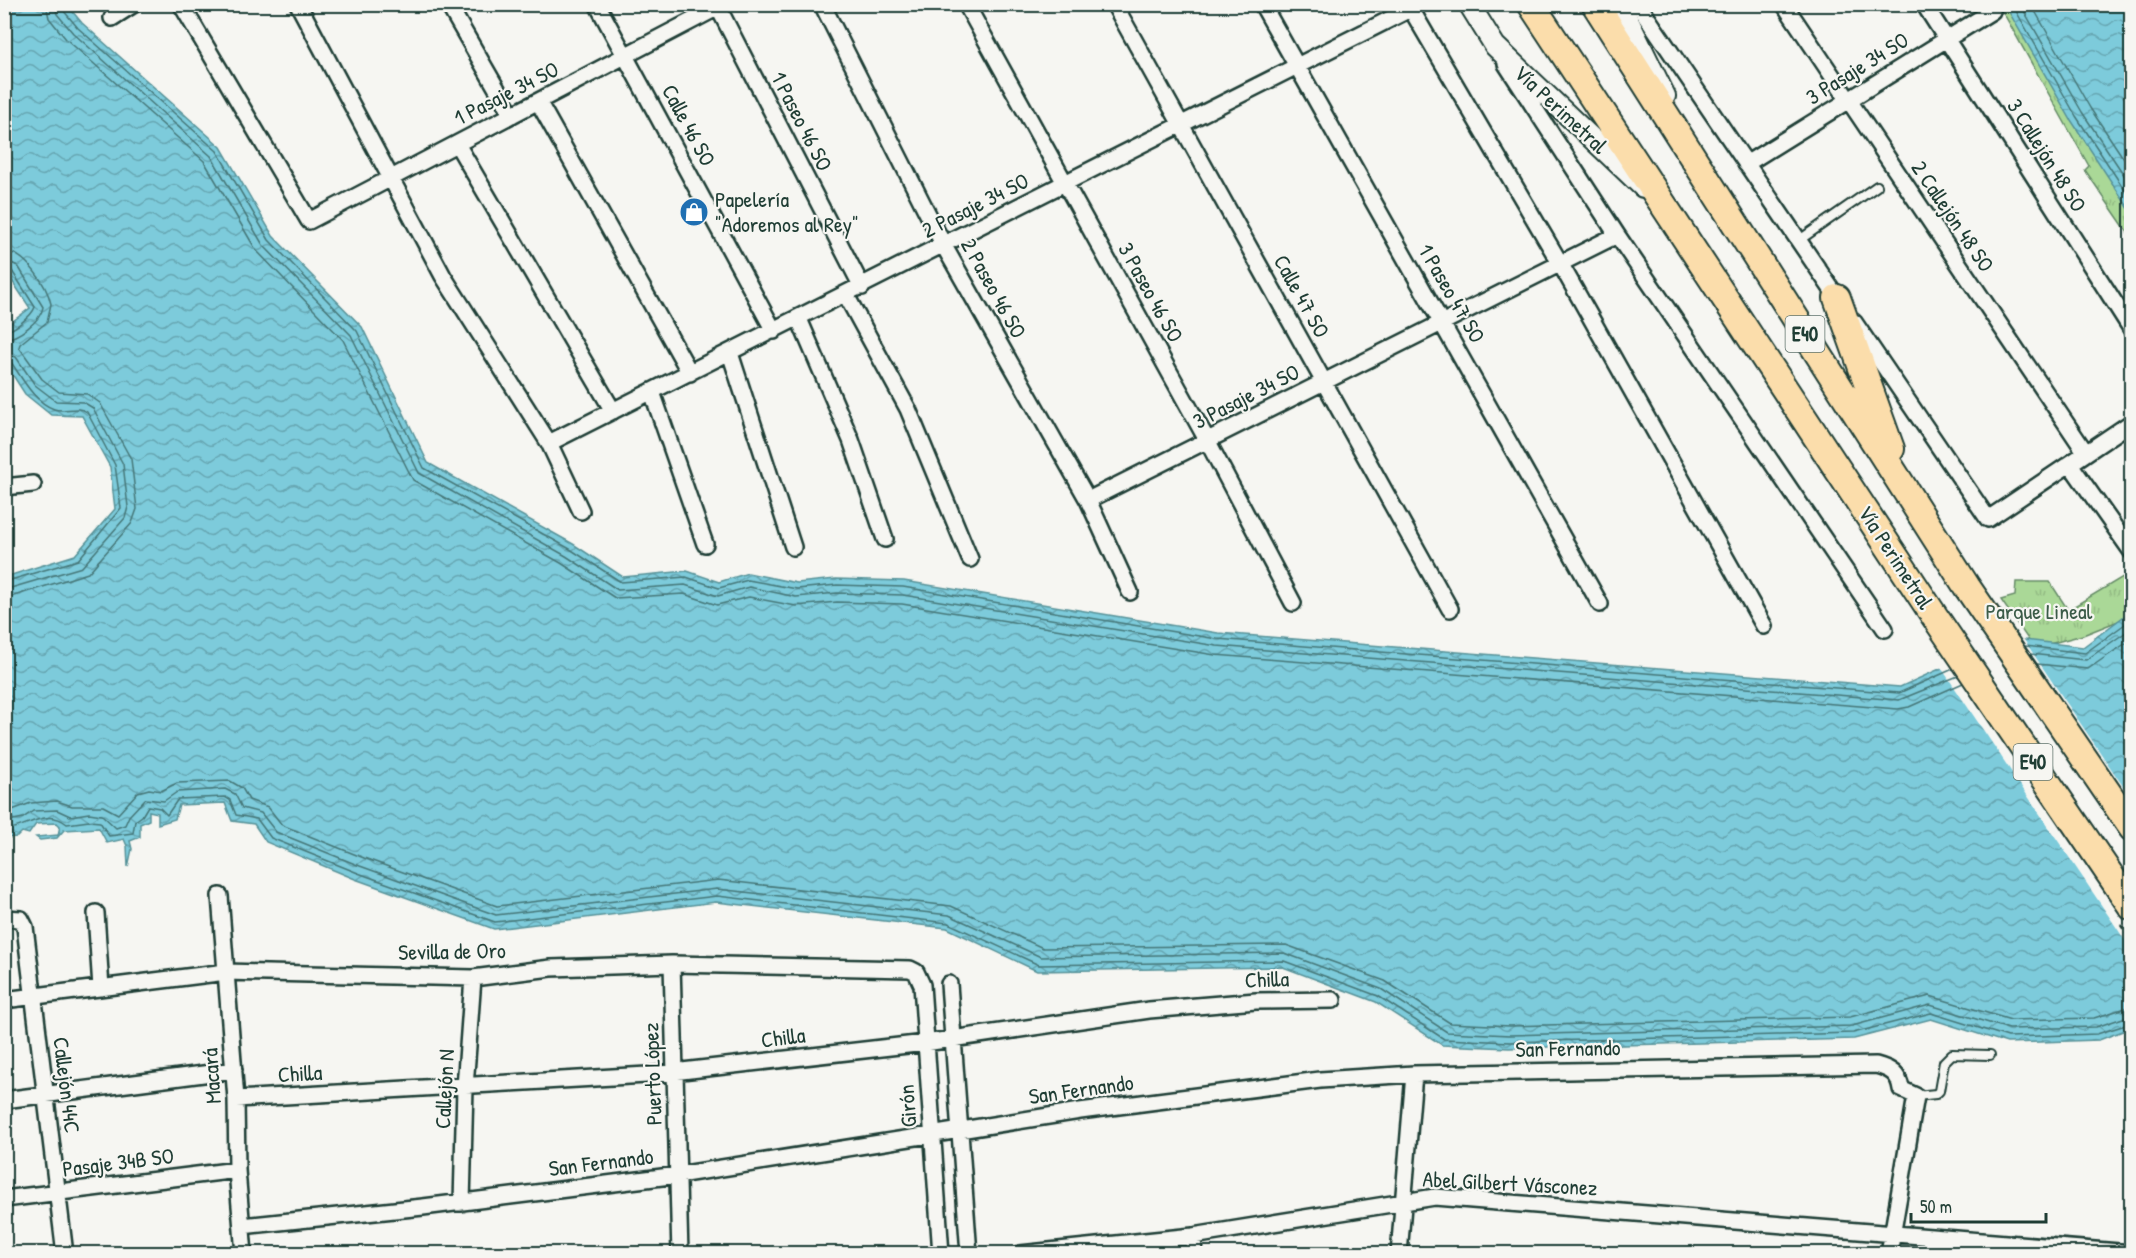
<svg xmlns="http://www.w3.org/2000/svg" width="2136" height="1258" font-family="'Patrick Hand',sans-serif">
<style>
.park{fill:url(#park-tufts);stroke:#648a66;stroke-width:1.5}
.water{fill:url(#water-waves);stroke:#579298;stroke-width:1.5}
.pier{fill:#f6f6f2}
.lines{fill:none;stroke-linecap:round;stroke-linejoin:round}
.shore{stroke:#457677;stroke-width:1.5}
.lane-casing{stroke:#1f3d34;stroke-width:12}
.street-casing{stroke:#1f3d34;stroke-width:20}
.secondary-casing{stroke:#1f3d34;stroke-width:24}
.highway-casing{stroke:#1f3d34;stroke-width:30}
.path{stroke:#1f3d34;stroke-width:3;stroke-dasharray:4.5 4.5;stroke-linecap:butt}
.lane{stroke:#f6f6f2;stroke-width:8}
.street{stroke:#f6f6f2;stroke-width:15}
.secondary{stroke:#f6f6f2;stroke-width:20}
.highway{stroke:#fbddab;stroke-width:26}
.labels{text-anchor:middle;stroke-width:4.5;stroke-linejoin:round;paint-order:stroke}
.shield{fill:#f6f6f2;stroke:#60746d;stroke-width:1.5}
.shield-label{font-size:21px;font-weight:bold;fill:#1f3d34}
.street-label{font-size:22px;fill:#1f3d34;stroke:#f6f6f2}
.poi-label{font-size:22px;fill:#1f3d34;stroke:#f6f6f2;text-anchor:start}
.park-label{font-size:22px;fill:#3b5c48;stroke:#f6f6f2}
</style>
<defs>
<pattern id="park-tufts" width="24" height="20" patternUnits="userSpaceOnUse" patternTransform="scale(1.5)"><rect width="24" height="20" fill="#aad897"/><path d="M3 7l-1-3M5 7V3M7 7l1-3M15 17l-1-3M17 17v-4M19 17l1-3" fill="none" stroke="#92ba83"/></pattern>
<pattern id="water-waves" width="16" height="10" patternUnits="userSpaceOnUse" patternTransform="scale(1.5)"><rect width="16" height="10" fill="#7dcbdb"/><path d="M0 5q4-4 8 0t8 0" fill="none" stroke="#66a6b2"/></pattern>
</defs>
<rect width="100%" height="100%" fill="#f6f6f2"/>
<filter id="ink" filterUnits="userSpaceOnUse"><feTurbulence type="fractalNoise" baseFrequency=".0167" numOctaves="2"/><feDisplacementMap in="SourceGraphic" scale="12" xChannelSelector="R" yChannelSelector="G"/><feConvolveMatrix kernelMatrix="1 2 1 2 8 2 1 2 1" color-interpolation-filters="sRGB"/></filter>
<g filter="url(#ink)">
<path class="park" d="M1999 5H2039L2131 175V237L2085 170 2089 166Z
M2131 572V616L2083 635 2034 648 2001 600 2015 596 2016 582H2050L2068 610Z"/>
<path class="water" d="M5 5H67L82 23 221 147 273 236 362 327 428 463 573 544 623 577 687 571 719 582 748 573 797 583 836 579 904 581 1218 633 1900 687 2008 638 2083 647 2131 611V1028L2099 1040 2007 1043 1931 1019 1854 1039 1509 1048 1442 1045 1376 1002 1283 967 1037 971 947 928 716 902 494 929 355 879 266 842 254 824 232 821 225 803 179 805 175 819 158 824V813L149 811V820L140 824V837L130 841 132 849 128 867 127 846 124 839 107 843 99 828 64 830 57 838 40 840 36 837 58 835 60 826 57 823 36 824 29 834 22 832 17 837 5 838V577L75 555 115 509 110 467 82 416 51 415 25 394 5 363V327L30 308 5 270Z
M2005 5H2131V212L2071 120Z"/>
<path class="pier" d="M2008 635 2022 637 2131 798V949L1940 666Z"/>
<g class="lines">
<path class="shore" d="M46 4 49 18 66 39 204 161 256 250 343 340 413 480 561 563 615 598 684 594 717 605 749 597 796 606 837 602 902 604 1215 655 1898 709 1909 707 1963 683
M55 4 57 14 73 33 211 156 263 245 351 335 419 473 566 556 618 590 685 585 718 596 749 587 796 597 837 593 903 595 1217 646 1899 700 1958 676
M62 4 63 10 78 28 217 151 269 240 357 331 424 468 570 549 621 582 686 577 719 588 748 580 797 589 837 585 903 587 1217 639 1899 693 1953 669
M2012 4 2076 116 2132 201
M2020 4 2082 112 2132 187
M2031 4 2090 108 2132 171
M4 251C25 252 47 285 51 304L47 322 20 344 19 347 42 379 59 392 87 394 100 403 131 459 137 509 132 523 88 573 4 599
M4 260 18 266 43 307C41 321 18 338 4 339
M4 268 12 271 35 307C32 316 14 330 4 332
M4 353 16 357 35 385 56 401 83 402 93 408 123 464 128 507 125 518 82 567 4 590
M4 360 11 362C22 378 34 402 54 409 65 413 77 405 87 412L115 465 121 508 78 560 4 582
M2025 646 2085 653 2132 619
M2030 654 2086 660 2132 628
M2037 664 2088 669 2132 639
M4 813 31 803 57 801 72 806H103L118 814 138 792 149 789 161 791 177 783 230 781 242 788 249 800 268 807 282 825 364 858 497 906 718 880 951 906 1043 948 1286 945 1385 981 1450 1023 1510 1026 1850 1017 1930 996 2011 1020 2094 1018 2132 1006
M4 822 23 818 33 811 57 810 70 816 89 813 102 815 116 828 125 825 129 816 145 799 164 801 177 792 225 789 235 794 242 808 261 813 276 832 360 866 496 915 717 889 949 915 1041 957 1284 953 1381 989 1447 1032 1510 1035 1852 1026 1930 1005 2009 1029 2096 1027 2132 1015
M4 830C26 829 46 807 67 824L89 821 100 822 109 836 133 833 135 821 142 816 148 806 160 808 167 815 178 799 225 797 230 800 236 815 257 819 271 838 358 873 495 922 717 896 948 923 1039 965 1284 961 1378 996 1444 1039 1510 1042 1853 1033 1931 1013 2008 1037 2097 1034 2132 1023"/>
<g class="lane-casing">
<path id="lane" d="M1798 241 1877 186
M1916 1096 1936 1094 1939 1091 1944 1062 1952 1054 1990 1055"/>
</g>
<g class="street-casing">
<path id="street" d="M181 4 309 221 724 4
M298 4 443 276 549 443 581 511
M448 4 512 115
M597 4 774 331
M822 4 944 246 1088 500 1130 592
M966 4 1207 440 1293 603
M1114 4 1450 609
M1262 4 1600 604
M1638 4 1841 303
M1784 4 2086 453
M1924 4 2132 330
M718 7 862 287
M1411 9 1560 263 1764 626
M112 18 134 4
M1506 64 1617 235 1885 629
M539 103 690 373
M457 144 613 411
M1746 164 1992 11
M846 295 908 409 970 559
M799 319 851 440 885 539
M1854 322 1988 519 2132 422
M730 353 793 547
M652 392 705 544
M549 443 1420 4
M2070 464 2132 552
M4 487 33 484
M1088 500 1617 235
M220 896 236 1099 237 1170 244 1254
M96 913 101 988
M4 918 21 919 25 927 65 1254
M672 964 680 1254
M949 984 969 1254
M4 1000 226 972 473 978 551 968 672 964 910 969 916 972 922 985 941 1254
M236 1099 647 1075 925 1043 1149 1010 1256 1001 1333 1000
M4 1100 234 1070
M4 1199 237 1170
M462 1203 465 1087 473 978
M242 1226 423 1207 678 1175 1080 1111 1320 1080 1414 1074 1876 1065C1891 1069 1899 1074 1901 1089L1916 1096 1889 1254
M1193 1236 1194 1254
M1020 1254 1193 1236 1435 1197 2132 1253
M1399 1254 1414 1074"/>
</g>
<g class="secondary-casing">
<path id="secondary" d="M1469 4 1495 46 1643 187
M1620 4 1665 96"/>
</g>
<g class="highway-casing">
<path id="highway" d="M1531 4 1935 617 2132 907
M1595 4 1967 587 2132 828
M1837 298 1891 449"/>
</g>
<path class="path" d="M2121 925 2132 941"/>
<use href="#lane" class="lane"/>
<use href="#street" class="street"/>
<use href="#secondary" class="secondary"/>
<use href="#highway" class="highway"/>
</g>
</g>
<defs>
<g id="shop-disc" transform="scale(1.5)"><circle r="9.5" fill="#1f6fb2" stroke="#f6f6f2"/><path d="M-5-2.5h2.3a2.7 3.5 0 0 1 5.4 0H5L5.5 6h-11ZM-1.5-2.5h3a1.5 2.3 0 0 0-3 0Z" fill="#fff"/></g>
</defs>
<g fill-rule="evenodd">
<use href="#shop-disc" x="694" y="212"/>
</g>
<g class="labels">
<g class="shield">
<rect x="1785.5" y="316" width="39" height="36" rx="4.5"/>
<rect x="2013.5" y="744" width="39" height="36" rx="4.5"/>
</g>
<g class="shield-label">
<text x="1805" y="341">E40</text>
<text x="2033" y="769">E40</text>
</g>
<g class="street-label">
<text transform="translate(1857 68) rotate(-32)" y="8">3 Pasaje 34 SO</text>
<text transform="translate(506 93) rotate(-27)" y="8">1 Pasaje 34 SO</text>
<text transform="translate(1561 109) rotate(43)" y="8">Vía Perimetral</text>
<text transform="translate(802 121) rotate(63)" y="8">1 Paseo 46 SO</text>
<text transform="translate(689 125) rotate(62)" y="8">Calle 46 SO</text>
<text transform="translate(2047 155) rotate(58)" y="8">3 Callejón 48 SO</text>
<text transform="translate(975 205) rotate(-27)" y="8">2 Pasaje 34 SO</text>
<text transform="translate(1953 216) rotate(56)" y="8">2 Callejón 48 SO</text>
<text transform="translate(994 288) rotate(61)" y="8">2 Paseo 46 SO</text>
<text transform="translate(1151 292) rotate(61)" y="8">3 Paseo 46 SO</text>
<text transform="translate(1452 293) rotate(60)" y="8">1 Paseo 47 SO</text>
<text transform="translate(1302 296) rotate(61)" y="8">Calle 47 SO</text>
<text transform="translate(1246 396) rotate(-27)" y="8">3 Pasaje 34 SO</text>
<text transform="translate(1896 557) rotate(57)" y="8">Vía Perimetral</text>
<text transform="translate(452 951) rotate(-1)" y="8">Sevilla de Oro</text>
<text transform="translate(1267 979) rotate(-2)" y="8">Chilla</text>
<text transform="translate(783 1037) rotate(-7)" y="8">Chilla</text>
<text transform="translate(1568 1048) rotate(-1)" y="8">San Fernando</text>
<text transform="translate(300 1073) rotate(-3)" y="8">Chilla</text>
<text transform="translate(652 1074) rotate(-92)" y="8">Puerto López</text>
<text transform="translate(211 1076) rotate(-94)" y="8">Macará</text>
<text transform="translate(67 1085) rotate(83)" y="8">Callejón 44C</text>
<text transform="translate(444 1089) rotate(-87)" y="8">Callejón N</text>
<text transform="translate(1081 1089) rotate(-8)" y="8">San Fernando</text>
<text transform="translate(907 1106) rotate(-94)" y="8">Girón</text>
<text transform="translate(118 1162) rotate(-7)" y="8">Pasaje 34B SO</text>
<text transform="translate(601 1162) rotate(-7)" y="8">San Fernando</text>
<text transform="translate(1510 1183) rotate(3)" y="8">Abel Gilbert Vásconez</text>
</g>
<g class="poi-label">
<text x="715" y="207">Papelería<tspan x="715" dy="25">"Adoremos al Rey"</tspan></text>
</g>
<g class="park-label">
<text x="2039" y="619">Parque Lineal</text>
</g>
</g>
<rect width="2136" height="1258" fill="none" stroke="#f6f6f2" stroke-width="24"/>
<rect x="12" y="12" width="2112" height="1234" fill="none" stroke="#1f3d34" stroke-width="2" filter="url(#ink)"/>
<path d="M1911 1213v9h135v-9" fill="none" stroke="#1f3d34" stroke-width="3"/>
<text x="1920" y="1213" font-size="18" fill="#1f3d34" stroke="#f6f6f2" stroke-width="4.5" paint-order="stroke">50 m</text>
</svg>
